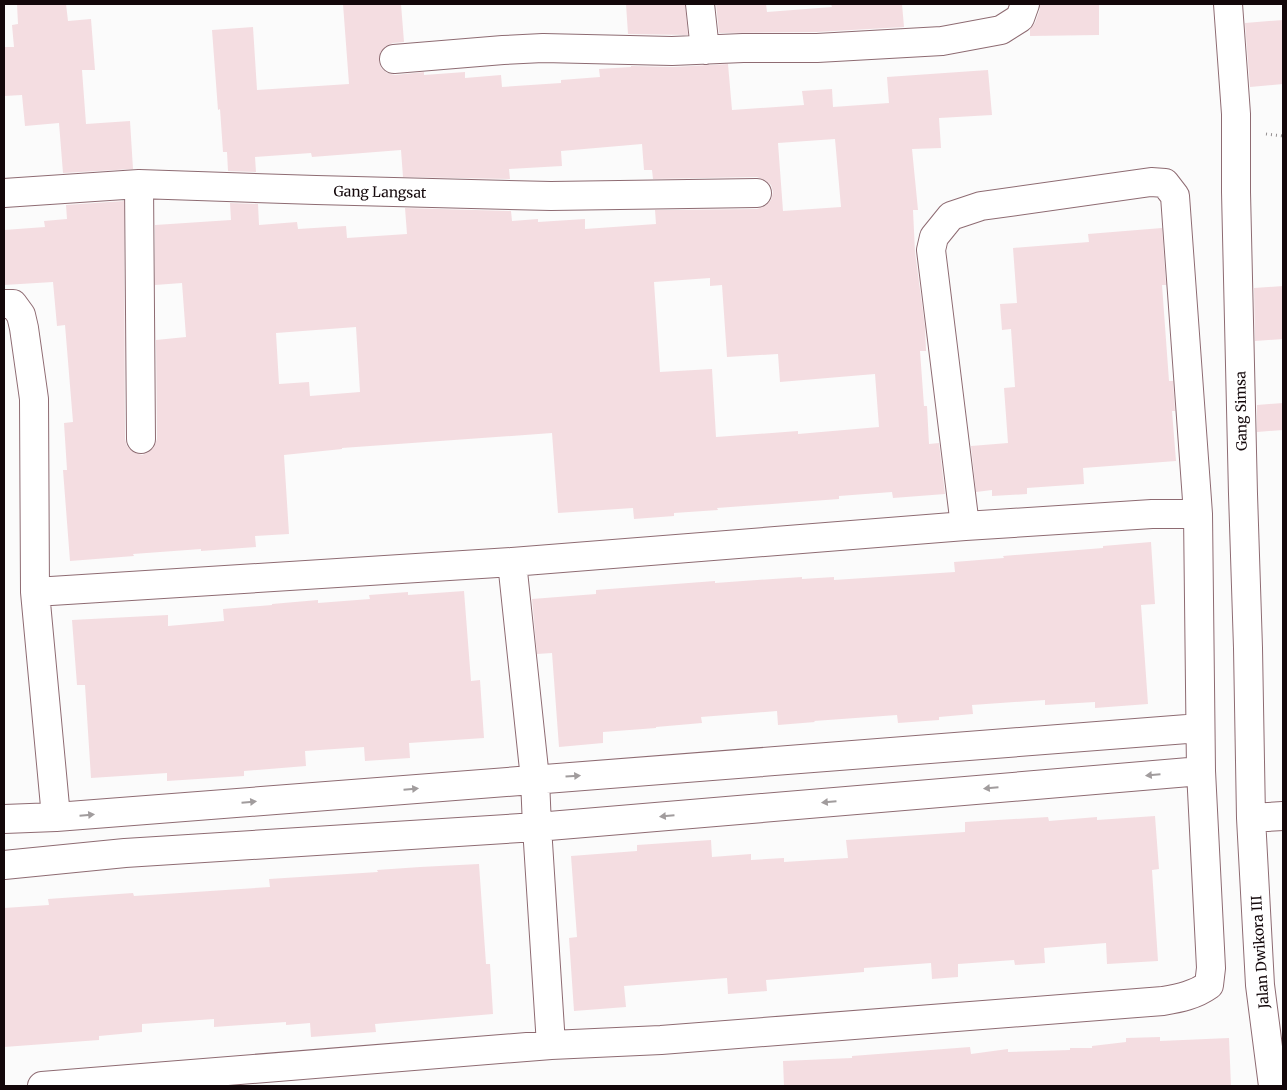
<svg xmlns="http://www.w3.org/2000/svg" width="1287" height="1090" font-family="Merriweather,serif">
<style>
.building{fill:#f4dde1;fill-rule:evenodd}
.lines{fill:none;stroke-linecap:round;stroke-linejoin:round}
.minor-casing{stroke:#8e6b72;stroke-width:30}
.path{stroke:#948f90;stroke-width:3;stroke-dasharray:1 4;stroke-linecap:butt}
.minor{stroke:#fff;stroke-width:28}
.oneway{fill:#a19c9d}
.labels{text-anchor:middle;stroke-width:4;stroke-linejoin:round;paint-order:stroke}
.street-label{font-size:14px;fill:#13070a;stroke:#fff}
</style>
<rect width="100%" height="100%" fill="#fbfbfb"/>
<path class="building" d="M17 4H66L68 21 91 19 95 70H82L86 124 130 121 133 169 63 173 59 123 25 126 22 95 4 96V47H14L12 25 18 24Z
M343 4H401L404 42 393 43 386 46 380 53 379 61 381 68 387 73 395 75 424 72V75L465 72V78L501 75 502 87 561 83V80L600 77 599 69 631 67V66L673 67 728 64 732 110 804 105 802 91 832 89 833 107 889 103 887 77 988 70 992 115 939 118 941 148 912 149 918 210H913L915 252 925 327 926 351H920L924 406H927L929 444 939 443 945 494 893 498 892 492 839 496V499L717 508 718 510 674 513V516L634 519 633 508 558 513 552 433 342 448V449L284 455 289 534 255 536 256 547 201 551V549L133 554 134 556 70 561 63 470H67L64 423 73 422 65 325 57 326 53 282 4 285V230L45 227 44 221 67 219 66 205 124 201 125 439 127 446 133 452 142 455 149 452 154 447 157 439 156 340 186 337 182 283 155 285V225L231 220 230 203 258 204 259 225 297 222 298 229 346 226 347 238 407 234 405 208 511 211 512 221 538 219V222L585 219V229L656 224 655 210 757 209 765 206 771 200 773 192 771 185 765 180 757 177 653 179 652 170H644L642 144 561 151 562 166 509 169 510 179 403 177 401 150 312 157 311 153 255 157 256 172 228 171 227 152H223L220 109 218 110 212 30 253 27 257 90 349 84ZM835 139 841 207 783 211 778 143ZM710 278V286L722 285 727 357 778 354 780 382 875 374 879 427 798 434V431L716 437 712 369 660 372 654 282ZM356 327 360 392 310 396 309 382 279 384 276 333Z
M626 4H685L688 35 628 34Z
M716 4H766L767 12 832 7 831 4H902L904 27 817 32 719 33Z
M1040 4H1099V35L1030 36V29L1035 23 1040 9Z
M1283 20V84L1250 87 1245 23Z
M1162 228 1166 285H1162L1169 381H1173L1175 411H1172L1176 461 1083 468 1084 484 1027 488V494L992 496V490L976 492 971 446 1008 443 1004 388 1015 387 1011 329 1002 330 1000 304 1017 303 1013 248 1089 242 1088 234Z
M1283 286V339L1255 341 1254 288Z
M1283 403V430L1257 432V405Z
M1151 542 1155 604 1141 605 1148 704 1095 708V702L1045 705V700L972 705 973 714 939 717V720L898 723 897 715 814 721 815 722 778 725 777 711 701 717 702 723 656 727V728L603 732V743L559 747 552 653 537 654 532 599 596 594V590L715 581V583L802 577V579L834 577V580L955 572 954 562 1004 558 1003 556 1103 548V546Z
M464 591 471 681 480 680 484 738 409 743 410 758 365 761 364 747 305 751 306 766 244 771V776L167 781V773L91 778 85 685H77L72 620 168 615V626L224 621 223 609 272 605V604L318 600V603L370 599 369 595 408 592V595Z
M1155 816 1159 869 1152 870 1158 961 1107 964 1106 943 1044 948 1045 963 1015 965 1014 960 958 964V977L932 979 931 963 864 968V972L766 980 767 991 728 994 727 978 624 986 626 1007 574 1011 569 938 577 937 571 856 637 851V845L711 840 712 857 751 854V860L784 858V862L848 858 846 840 965 832V822L1048 817 1049 821 1097 817V820Z
M479 864 486 964H490L493 1014 375 1024 376 1032 311 1037 310 1023 286 1025V1022L214 1027V1019L142 1024V1032L99 1036V1040L4 1047V908L49 905 48 899 133 893 134 896 270 887 269 879 378 872 377 870 420 867Z
M1160 1037V1041L1229 1038 1231 1086H784L783 1061 852 1058V1056L970 1047 971 1054 1008 1049V1052L1070 1050V1048H1092V1046L1126 1042V1038Z"/>
<g class="lines">
<g class="minor-casing">
<path id="minor" d="M700 4 705 50
M1228 4 1236 114V192L1243 494 1248 648 1251 818 1260 985 1273 1086
M394 59 503 50 543 48 672 51 743 48H817L942 41 1001 30 1020 18 1025 4
M139 184 141 439
M4 193 139 184 316 190 551 196 757 193
M4 304H13L21 315 24 328 34 399 35 592 56 817
M512 562 535 779 537 827 551 1045
M35 592 512 562 965 526 1152 514H1198
M1251 818 1283 816
M4 819 56 817 1200 728
M4 865 125 853 537 827 1201 771
M42 1086 551 1045 661 1040 1163 1001C1180 998 1195 995 1209 985L1211 968 1201 771 1198 514 1175 196 1165 183 1151 182 981 206 951 216 934 237 931 250 965 526"/>
</g>
<path class="path" d="M1266 134 1283 136"/>
<use href="#minor" class="minor"/>
</g>
<defs><path id="oneway-solid" d="M-6-.8H1V-3.2L6.5 0L1 3.2V.8H-6Z" transform="scale(1.25)"/></defs>
<g class="oneway">
<use href="#oneway-solid" transform="translate(1153 775) rotate(175)"/>
<use href="#oneway-solid" transform="translate(573 776) rotate(-4)"/>
<use href="#oneway-solid" transform="translate(991 788) rotate(175)"/>
<use href="#oneway-solid" transform="translate(411 789) rotate(-5)"/>
<use href="#oneway-solid" transform="translate(249 802) rotate(-5)"/>
<use href="#oneway-solid" transform="translate(829 802) rotate(175)"/>
<use href="#oneway-solid" transform="translate(87 815) rotate(-5)"/>
<use href="#oneway-solid" transform="translate(667 816) rotate(175)"/>
</g>
<g class="labels">
<g class="street-label">
<text transform="translate(380 192) rotate(1)" y="5">Gang Langsat</text>
<text transform="translate(1241 411) rotate(-91)" y="5">Gang Simsa</text>
<text transform="translate(1260 952) rotate(-94)" y="5">Jalan Dwikora III</text>
</g>
</g>
<rect width="1287" height="1090" fill="none" stroke="#13070a" stroke-width="10"/>
</svg>
